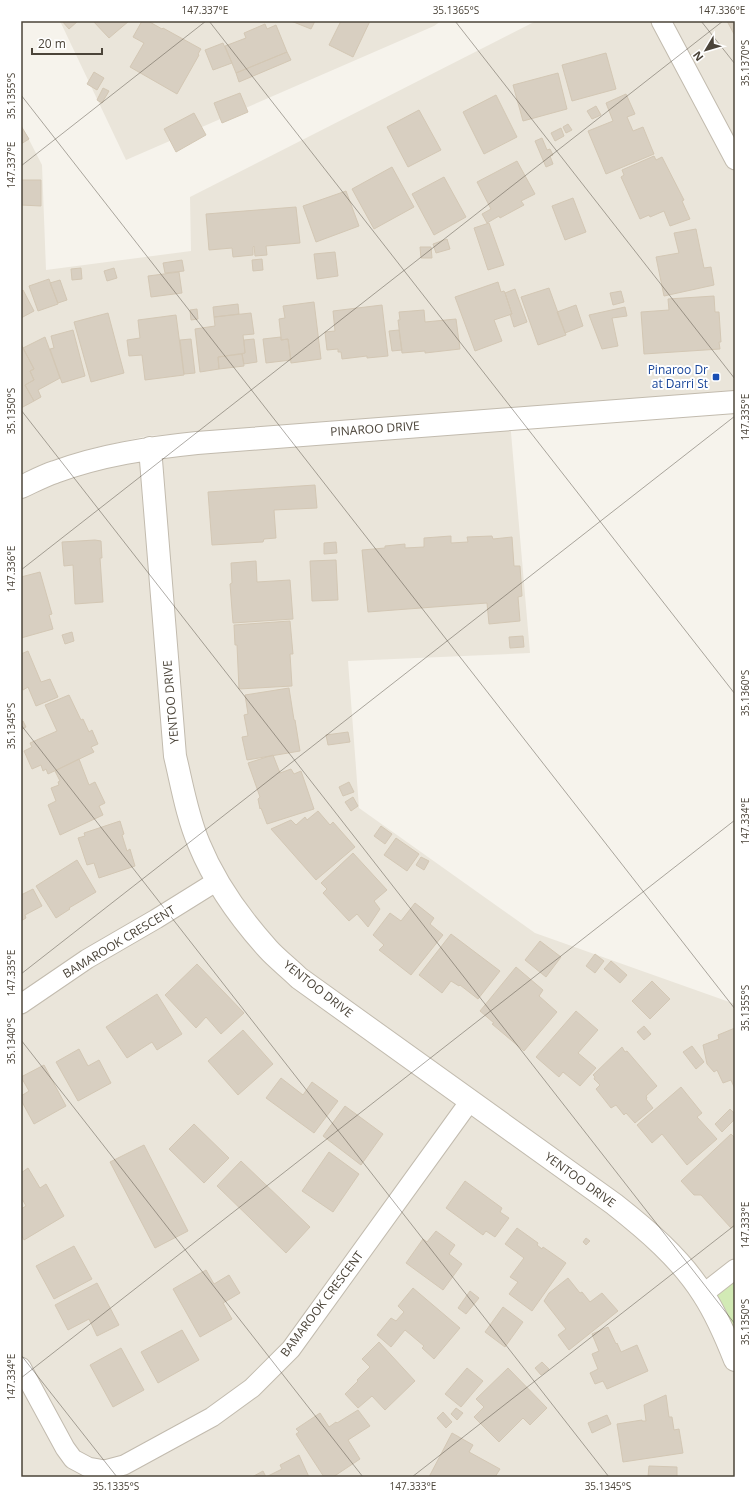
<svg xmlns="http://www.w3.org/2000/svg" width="756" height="1498" font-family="'Open Sans',sans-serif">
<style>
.residential{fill:#eae5da}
.green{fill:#d2eab5}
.building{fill:#d8cfc1;stroke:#d3c7b4}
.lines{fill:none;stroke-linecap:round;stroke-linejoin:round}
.minor-casing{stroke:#c2bbae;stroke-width:21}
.tertiary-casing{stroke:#c2bbae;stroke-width:24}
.minor{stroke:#fff;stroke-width:19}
.tertiary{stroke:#fff;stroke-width:22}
.ticks{fill:none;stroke:#4b4439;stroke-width:1;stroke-opacity:0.45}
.transit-dot{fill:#1a4fb4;stroke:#fff;stroke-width:1.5}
.labels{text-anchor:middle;stroke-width:4;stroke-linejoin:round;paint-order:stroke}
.transit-label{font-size:12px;fill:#164399;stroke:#fff;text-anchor:end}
.street-label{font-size:12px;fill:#4b4439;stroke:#fff}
.neatline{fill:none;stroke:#4b4439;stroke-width:1.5}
.ticks-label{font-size:10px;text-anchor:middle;fill:#4b4439}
</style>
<rect width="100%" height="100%" fill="#f6f3ec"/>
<path class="residential" d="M60 21H441L434 26 126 160Z
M536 21H735V397L393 418 147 436 94 448 47 462 21 474V124L42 165 46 270 191 251 190 197Z
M510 421 530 653 348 661 359 808 535 933 735 1004V1477H21V1008L26 999 21 992V490L106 460Z"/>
<path class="green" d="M735 1273V1354L705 1295Z"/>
<path class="building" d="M62 21H78L69 29Z
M93 21H129L109 38Z
M142 21H148L162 29 163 28 201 49 198 54 199 55 177 94 130 67 144 43 133 37Z
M291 21H315L311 29Z
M341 21H370L353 57 329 45Z
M727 21H735V34H734Z
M265 24 267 29 276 25 287 52 236 73 225 46 246 38 244 33Z
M223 43 232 63 213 70 205 50Z
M287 52 291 60 239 82 236 73Z
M606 53 616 89 572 101 562 65Z
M94 72 104 78 97 90 87 84Z
M558 73 567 109 523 121 513 85Z
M103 88 109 91 102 103 97 100Z
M240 93 248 112 222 123 214 103Z
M626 94 635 114 627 117 633 131 643 127 654 154 606 174 588 131 613 121 606 103Z
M496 95 517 137 484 154 463 112Z
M596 106 601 115 592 119 587 111Z
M419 110 441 150 408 167 387 127Z
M194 113 206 135 176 152 164 129Z
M568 124 572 130 566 133 563 127Z
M21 126 29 139 21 144Z
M561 128 564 136 555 141 551 133Z
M542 138 547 150 550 149 553 155 550 156 553 164 546 167 535 141Z
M654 156 656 160 662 157 684 200 682 201 690 219 670 226 664 211 650 217 649 215 640 219 621 177 624 175 622 170Z
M517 161 535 194 521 201 524 205 500 218 499 216 487 223 482 214 491 209 477 182Z
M392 167 414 207 374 229 352 189Z
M444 177 466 217 434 235 412 194Z
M21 180H41V206L21 205Z
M346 191 359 226 316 242 303 206Z
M573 198 586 232 565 240 552 206Z
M296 207 300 243 266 246 267 255 255 256 254 246 253 247V255L233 257 232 248 209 250 206 214Z
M489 223 504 265 488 270 474 228Z
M696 229 704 268 711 267 714 285 664 296 656 257 679 253 674 233Z
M447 239 450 249 436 253 433 244Z
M420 247H431L432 258H421Z
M335 252 338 276 317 279 314 254Z
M262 259 263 270 253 271 252 260Z
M182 260 184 271 165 273 163 263Z
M81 268 82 279 72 280 71 269Z
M114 268 117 278 107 281 104 271Z
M179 272 182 293 151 297 148 276Z
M49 279 58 304 38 311 29 286Z
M60 280 67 300 58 303 50 283Z
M498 282 501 292 504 291 505 293 512 314 494 320 502 341 475 351 455 297Z
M549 288 566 335 538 345 521 297Z
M515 289 527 322 514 327 510 314H512L505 293Z
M23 290 34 311 21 318V291Z
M621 291 624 302 613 305 610 293Z
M714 296 715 312H719L721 342H719L720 349 644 354 641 312 669 310 668 299Z
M314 302 321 359 291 363 288 339 281 340V337L279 319 285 318 283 306Z
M238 304 239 314 214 317 213 307Z
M382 305 388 356 367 358V356L342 359 341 352H338V349L327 350 325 332 335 331 333 311Z
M576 305 583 326 565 333 557 312Z
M625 307 627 316 612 318 618 346 602 349 589 315Z
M197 309 198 319 191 320 190 310Z
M424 310 425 322 456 319 460 349 425 353V351L402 353 398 320H400L399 312Z
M108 313 124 373 91 382 74 322Z
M251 313 254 334 243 335 245 353 218 357 219 369 200 372 195 329 215 326 214 317Z
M176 315 184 375 145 380 142 355 129 356 127 340 140 338 138 320Z
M73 330 85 376 62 383 50 349 54 348 51 336Z
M399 330 402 350 392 351 389 331Z
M45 337 60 378 38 390 41 397 34 401 25 385 34 380 30 371 34 369 23 348Z
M281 337V340L288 339 291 360 266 363 263 339Z
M191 339 195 373 184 374 180 340Z
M254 339 257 362 244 364 242 354 245 353 244 340Z
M21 344 34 369 30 371 34 380 25 385 34 401 21 408Z
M242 354 244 366 219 369 218 357Z
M315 485 317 508 274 510 276 538 264 539 263 542 212 545 208 492Z
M451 536V543L468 542 467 537 492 536 493 539 512 537 514 566H520L522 596 518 597 520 621 489 624 487 603 368 612 362 550 385 548V546L405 544V548L424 547V538Z
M95 540 101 541 102 558H100L103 602 75 604 73 565 64 566 62 542Z
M336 542 337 553 324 554V543Z
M336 560 338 600 312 601 310 561Z
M256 561 257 582 290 580 293 619 233 623 230 584 232 583 231 563Z
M40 572 52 614 49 615 53 629 21 638V577Z
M290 621 293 654H290L292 686 239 689 237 645H235L234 625Z
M72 632 74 641 65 644 62 635Z
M523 636 524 647 510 648 509 637Z
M28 651 41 682 50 679 58 697 36 706 28 687 23 690 21 686V654Z
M289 688 294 720H295L300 751 247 760 242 737 248 736 244 715 248 714 245 695Z
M69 695 81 720 83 719 89 732 92 730 98 744 91 747 94 752 48 774 46 769 43 771 41 765 32 769 24 751 32 747 30 743 57 731 45 705Z
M23 721 26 727 21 730V722Z
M348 732 350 742 328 745 326 735Z
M273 755 280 773 291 769 294 774 301 771 314 809 267 824 261 808 260 809 258 799 260 797 248 763Z
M79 759 89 785 95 782 105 803 99 806 103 815 60 835 48 805 56 801 51 788 59 785 58 782 60 781 55 771Z
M349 782 354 792 343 796 339 787Z
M353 797 358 806 351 811 345 802Z
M318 811 330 825 333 822 355 847 316 880 271 829 291 820 296 825 305 817 307 820Z
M120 821 124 834 122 835 127 851 130 849 135 866 99 878 94 863 87 865 78 838 85 836 84 833Z
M381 826 392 834 385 844 374 836Z
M396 838 419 854 407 871 384 855Z
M353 853 387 890 374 901 380 909 368 927 357 914 349 921 323 893 327 889 321 883Z
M421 857 429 861 424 870 416 865Z
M77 860 96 892 69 908 70 909 56 918 36 886Z
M33 889 42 906 25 915 26 918 21 921V895Z
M415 903 434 918 430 924 443 935 411 975 379 950 384 945 373 935 390 913 401 921Z
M451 934 500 971 478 999 460 985 459 986 451 981 442 993 419 975Z
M540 941 561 957 546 977 525 960Z
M595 954 604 961 595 973 586 966Z
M611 961 627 975 620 983 604 969Z
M197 964 244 1013 221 1034 206 1017 196 1028 165 995Z
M516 967 543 990 539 996 557 1012 524 1051 492 1024 494 1023 480 1011Z
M652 981 670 999 650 1019 632 1001Z
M157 994 182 1034 157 1050 152 1042 127 1058 106 1027Z
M576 1011 598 1030 578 1053 596 1068 580 1086 563 1072 559 1077 536 1057Z
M644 1026 651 1034 644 1040 637 1032Z
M735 1028V1089L731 1080 723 1083 717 1070 714 1072 707 1064 703 1045 719 1039 718 1035Z
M243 1030 273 1064 238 1095 208 1061Z
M692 1046 704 1062 696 1069 683 1052Z
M622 1047 625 1052 627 1051 657 1086 646 1096 647 1098 646 1099 653 1108 635 1123 626 1113 624 1115 616 1105 611 1108 596 1089 600 1085 594 1079 595 1077 593 1075Z
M79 1049 88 1066 99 1060 111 1083 78 1101 56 1062Z
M44 1065 66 1106 34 1124 21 1100V1096L29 1091 21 1077Z
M281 1078 303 1095 312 1082 338 1101 314 1133 266 1098Z
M681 1087 702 1113 697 1117 717 1139 687 1165 662 1134 652 1143 637 1125Z
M345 1106 383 1134 361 1165 323 1136Z
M730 1109 735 1114V1119L722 1132 715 1124Z
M194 1124 229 1158 204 1183 169 1149Z
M731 1134 735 1138V1224L731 1228 701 1195H694L681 1181Z
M144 1145 188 1231 155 1248 110 1162Z
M329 1152 359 1174 333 1212 302 1191Z
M241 1161 310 1227 286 1253 217 1186Z
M28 1168 40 1188 46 1184 64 1216 24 1240 21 1234V1209L26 1206 21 1197V1173Z
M465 1181 502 1208 500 1212 509 1218 495 1237 486 1231 483 1235 446 1208Z
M517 1228 538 1243 537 1245 542 1249 543 1247 566 1263 532 1311 509 1294 518 1282 510 1277 524 1258 505 1244Z
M436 1231 455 1245 449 1254 462 1264 443 1290 406 1263 423 1239 427 1242Z
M586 1238 590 1241 586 1245 583 1242Z
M74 1246 92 1279 54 1299 36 1266Z
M206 1270 214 1284 229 1275 240 1293 223 1303 232 1319 200 1337 173 1289Z
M568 1278 580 1293 582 1292 590 1302 602 1293 618 1311 569 1350 558 1335 566 1329 544 1301 549 1293Z
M97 1283 119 1325 97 1336 89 1319 68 1330 55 1305Z
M413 1288 460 1328 434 1359 422 1348 424 1346 405 1330 391 1347 377 1335 391 1318 396 1321 404 1312 398 1306Z
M470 1291 479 1298 466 1314 458 1308Z
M503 1307 523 1322 505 1347 485 1332Z
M608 1327 616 1344 617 1343 621 1352 637 1345 648 1371 607 1389 603 1381 595 1384 590 1373 598 1369 592 1354 599 1351 592 1334Z
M182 1330 199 1360 158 1383 141 1352Z
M379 1342 415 1381 385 1410 372 1396 358 1408 345 1394 358 1381 357 1380 370 1367 362 1359Z
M121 1348 144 1390 113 1407 90 1365Z
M542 1362 549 1369 541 1375 535 1368Z
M467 1368 483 1381 461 1407 445 1394Z
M508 1368 547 1408 530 1425 523 1418 499 1442 474 1417 484 1407 476 1399Z
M666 1395 669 1417H672L674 1430 679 1429 683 1453 623 1462 617 1424 642 1420V1421H646L644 1405Z
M456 1408 463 1413 457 1420 451 1414Z
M358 1410 370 1426 348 1440 360 1459 333 1477H324L296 1434 299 1432 296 1429 320 1413 329 1427 336 1422 337 1423Z
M443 1412 452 1422 446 1428 437 1418Z
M607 1415 611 1424 592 1433 588 1423Z
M452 1433 473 1445 469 1452 500 1469 495 1477H429Z
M299 1455 309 1477H252L263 1471 266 1477 282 1469 280 1465Z
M649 1466 677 1467V1477H648Z"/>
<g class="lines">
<g class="minor-casing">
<path id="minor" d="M661 21 735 160
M21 1004 87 959 156 919 217 881
M703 1294 735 1269
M21 1367 65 1448 73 1459 88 1467 105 1470 124 1465 212 1417 252 1388 291 1349 470 1101"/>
</g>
<g class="tertiary-casing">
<path id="tertiary" d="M150 448 175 756C182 785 187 816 199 844 215 883 240 918 268 949 277 959 289 968 299 978L614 1204C647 1230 680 1258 703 1294 716 1314 726 1337 735 1360
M21 487C32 482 43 476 55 472 101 455 149 448 197 443L735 402"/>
</g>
<use href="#minor" class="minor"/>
<use href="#tertiary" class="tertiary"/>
</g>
<path class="ticks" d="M209 21 735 694M455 21 735 379M701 21 735 64M21 95 735 1009M21 166 206 21M21 410 735 1324M21 570 723 21M21 725 609 1477M21 974 735 416M21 1040 363 1477M21 1355 117 1477M21 1378 735 820M412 1477 735 1225"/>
<rect class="transit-dot" x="712" y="373" width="8" height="8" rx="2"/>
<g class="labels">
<g class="transit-label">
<text x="708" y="374">Pinaroo Dr<tspan x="708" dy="14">at Darri St</tspan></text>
</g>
<g class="street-label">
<text transform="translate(375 429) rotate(-4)" y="4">PINAROO DRIVE</text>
<text transform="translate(171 702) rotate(-95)" y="4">YENTOO DRIVE</text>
<text transform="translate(119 942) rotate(-31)" y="4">BAMAROOK CRESCENT</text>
<text transform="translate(318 989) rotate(38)" y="4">YENTOO DRIVE</text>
<text transform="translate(580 1180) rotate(36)" y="4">YENTOO DRIVE</text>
<text transform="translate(322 1304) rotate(-53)" y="4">BAMAROOK CRESCENT</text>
</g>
</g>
<rect width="756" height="1498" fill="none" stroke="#ffffff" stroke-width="44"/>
<g transform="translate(706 50) rotate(232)" stroke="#ffffff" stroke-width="3" paint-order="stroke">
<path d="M0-3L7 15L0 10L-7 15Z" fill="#4b4439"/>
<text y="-6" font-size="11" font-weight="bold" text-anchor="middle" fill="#4b4439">N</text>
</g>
<path d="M32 48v6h70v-6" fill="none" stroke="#4b4439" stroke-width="2"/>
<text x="38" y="48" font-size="12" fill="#4b4439" stroke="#ffffff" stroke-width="3" paint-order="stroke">20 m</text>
<rect x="22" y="22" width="712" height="1454" class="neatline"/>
<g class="ticks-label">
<text x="205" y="14">147.337°E</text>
<text x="456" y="14">35.1365°S</text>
<text x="722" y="14">147.336°E</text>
<text transform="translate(745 63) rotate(-90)" y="4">35.1370°S</text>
<text transform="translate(11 96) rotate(-90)" y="4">35.1355°S</text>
<text transform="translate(11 165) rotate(-90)" y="4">147.337°E</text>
<text transform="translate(11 411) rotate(-90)" y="4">35.1350°S</text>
<text transform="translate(745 417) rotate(-90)" y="4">147.335°E</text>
<text transform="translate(11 569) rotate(-90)" y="4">147.336°E</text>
<text transform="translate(745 693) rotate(-90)" y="4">35.1360°S</text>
<text transform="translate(11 726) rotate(-90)" y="4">35.1345°S</text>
<text transform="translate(745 821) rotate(-90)" y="4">147.334°E</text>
<text transform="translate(11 973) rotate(-90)" y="4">147.335°E</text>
<text transform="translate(745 1008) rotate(-90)" y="4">35.1355°S</text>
<text transform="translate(11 1041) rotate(-90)" y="4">35.1340°S</text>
<text transform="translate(745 1225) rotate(-90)" y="4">147.333°E</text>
<text transform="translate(745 1322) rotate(-90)" y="4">35.1350°S</text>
<text transform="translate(11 1377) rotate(-90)" y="4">147.334°E</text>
<text x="116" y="1490">35.1335°S</text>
<text x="413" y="1490">147.333°E</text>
<text x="608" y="1490">35.1345°S</text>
</g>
</svg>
